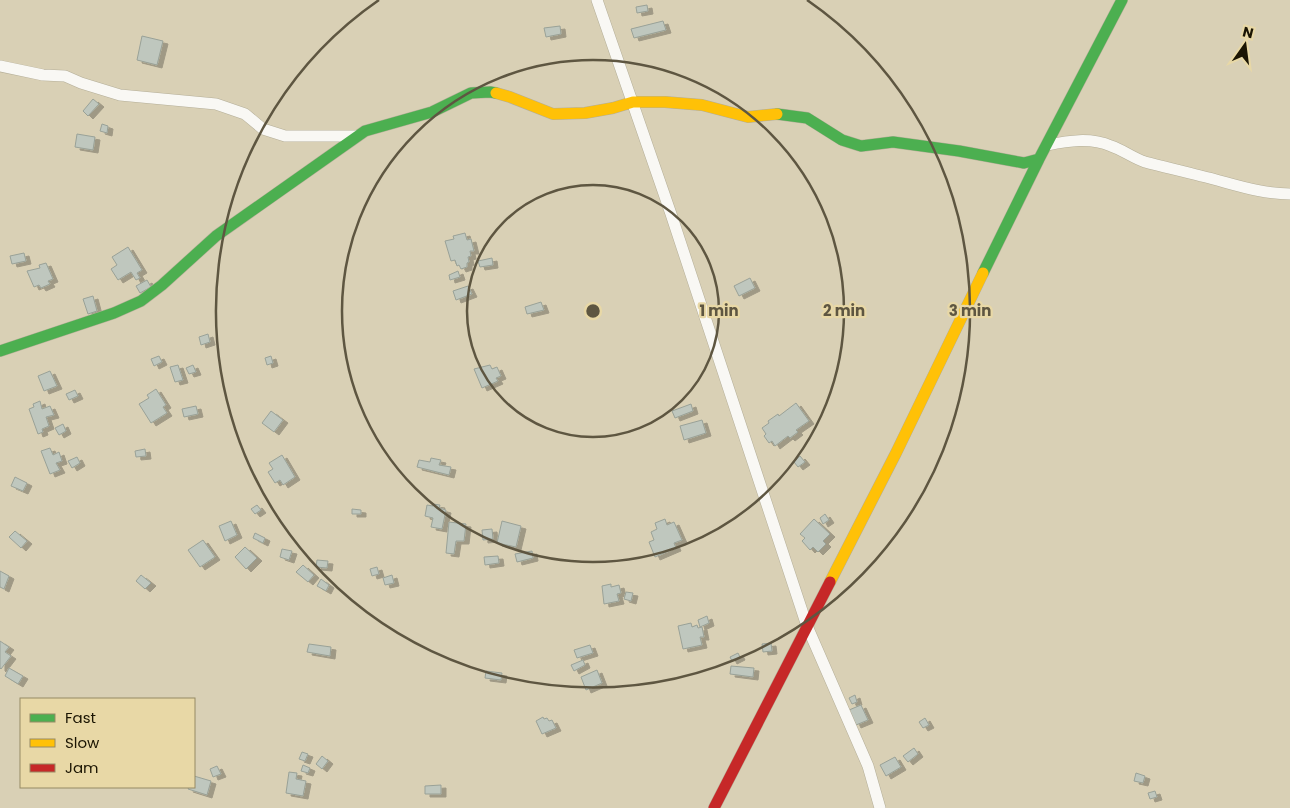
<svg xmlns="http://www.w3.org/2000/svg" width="1290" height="808" font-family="Poppins,sans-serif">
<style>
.building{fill:#bfc7be;stroke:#99a197;filter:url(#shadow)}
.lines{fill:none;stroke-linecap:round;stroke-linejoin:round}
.street-casing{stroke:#b4ae98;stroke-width:12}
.fast-casing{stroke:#b4ae98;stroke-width:12}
.slow-casing{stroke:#b4ae98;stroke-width:12}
.jam-casing{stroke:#b4ae98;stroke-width:12}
.street{stroke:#f9f8f4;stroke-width:11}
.fast{stroke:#4caf50;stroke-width:11}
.slow{stroke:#ffc107;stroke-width:11}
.jam{stroke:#c62828;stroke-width:11}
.ring{fill:none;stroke:#5e5641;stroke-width:2.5}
.centre{fill:#5e5641;stroke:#e8d8a6;stroke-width:2.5}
.ring-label{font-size:15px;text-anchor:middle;font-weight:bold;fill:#5e5641;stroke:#e8d8a6;stroke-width:4.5;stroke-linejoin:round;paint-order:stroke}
</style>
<defs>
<filter id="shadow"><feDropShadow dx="5" dy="3" stdDeviation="0" flood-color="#0004"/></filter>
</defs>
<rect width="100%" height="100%" fill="#d9d0b5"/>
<path class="building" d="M647 5 648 11 637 13 636 7Z
M663 21 666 30 634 38 631 29Z
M560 26 561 34 546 37 544 28Z
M142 36 163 41 157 65 137 60Z
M93 99 99 104 88 116 83 111Z
M102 124 108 126 107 133 100 131Z
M77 134 95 137 93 150 75 147Z
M465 233 467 240 471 239 474 251H470L471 256 468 257 469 262 467 263V267L461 269 459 265 457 266 455 260 451 261 445 241 454 239 453 236Z
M128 247 142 270 137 273 140 278 136 280 131 272 118 280 111 269 117 265 112 257Z
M24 253 26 261 12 264 10 256Z
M492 258 493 265 480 267 478 261Z
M46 263 53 279 48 281 50 284 41 288 39 285 34 287 27 271 40 268 39 265Z
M458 271 460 277 450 280 449 275Z
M750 278 755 288 739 296 734 286Z
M147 280 151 287 140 293 136 286Z
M468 286 472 294 456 300 453 291Z
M93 296 97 311 88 314 83 299Z
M541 302 544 310 527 314 525 307Z
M208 334 210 342 201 345 199 337Z
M159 356 162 362 154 366 151 359Z
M271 356 273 363 267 365 265 358Z
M178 365 183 380 175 382 170 367Z
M193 365 196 372 189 374 186 368Z
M490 365 492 369 497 367 501 376 496 378 498 381 482 388 474 369Z
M50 371 57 386 44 391 38 376Z
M156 389 166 405 163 407 167 413 151 423 139 404 149 398 147 395Z
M75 390 78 396 69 400 66 394Z
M40 401 42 409 50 406 54 415 46 417 49 426 42 429 43 432 38 434 29 409 34 407 33 404Z
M796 403 809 421 796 430 798 432 790 438 788 436 775 446 772 441 769 443 764 436 766 434 762 428 769 423 768 421 778 414 779 416Z
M691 404 693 411 675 418 672 411Z
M196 406 198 414 184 417 182 409Z
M271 411 283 420 274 432 262 423Z
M702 420 706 433 684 440 680 426Z
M63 424 66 431 59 435 55 428Z
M50 448 53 455 59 452 62 461 56 463 60 470 50 474 41 451Z
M145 449 146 456 136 457 135 451Z
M282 455 295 477 283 485 280 480 275 483 268 472 273 469 269 463Z
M800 456 805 462 798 467 794 462Z
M77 457 80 463 72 468 68 461Z
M431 458 441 460 439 465 451 467 449 475 417 467 419 460 430 462Z
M15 477 27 483 23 491 11 486Z
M433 504 440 505 439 508 446 510 442 529 431 527 433 518 425 516 427 505 433 506Z
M257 505 261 510 255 514 251 509Z
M352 509 361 510V514H352Z
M825 514 829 520 823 524 820 518Z
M665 519 667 525 674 522 682 540 674 543 676 548 655 557 649 542 654 540 651 532 657 529 655 523Z
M814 519 830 534 823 541 826 544 818 552 813 547 810 550 802 541 805 538 800 534Z
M231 521 237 535 225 541 219 526Z
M502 521 521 526 516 547 497 543Z
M449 522 466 524 464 541H456L454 554 446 553Z
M492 529 493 539 483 540 482 530Z
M15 531 27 541 21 548 9 537Z
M255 533 265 538 263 543 253 538Z
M203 540 215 557 200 567 188 550Z
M245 547 257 558 246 569 235 557Z
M282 549 292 551 289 560 280 557Z
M532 551 533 558 517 562 515 554Z
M498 556 499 563 485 565 484 557Z
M317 560 328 561 327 568 316 567Z
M303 565 314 575 308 582 296 572Z
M377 567 379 574 372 576 370 569Z
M0 571 9 576 4 589 0 587Z
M141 575 151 583 145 589 136 581Z
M392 575 394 583 385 585 383 578Z
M321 579 329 585 326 591 317 586Z
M611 584V587L619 585 621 593 617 594 619 601 604 604 602 586Z
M626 592 633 593 631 601 624 599Z
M707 616 709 623 700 627 698 620Z
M691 623 692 627 697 625 698 628 702 627 704 637H700L702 645 683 649 678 626Z
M0 641 9 647 5 652 11 656 1 669 0 668Z
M771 643 772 651 763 652 762 644Z
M309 644 331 647 330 656 307 652Z
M590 645 593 653 577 658 574 650Z
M738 653 740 657 732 661 730 657Z
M583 660 585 665 574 671 571 665Z
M731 666 754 668 753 677 730 674Z
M9 668 23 676 18 684 5 676Z
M597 670 602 683 586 690 581 677Z
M486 671 502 673 501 680 485 678Z
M855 695 857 702 852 704 849 698Z
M861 705 868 720 856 725 849 710Z
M543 717 544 719 547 718 549 721 552 720 556 728 542 734 536 721Z
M925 718 929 725 923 728 919 722Z
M914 748 918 754 908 762 903 756Z
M302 752 308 754 305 761 299 759Z
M322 756 328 761 322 769 316 764Z
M895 757 901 767 886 776 880 765Z
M303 765 310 768 308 773 301 771Z
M217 766 221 774 213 777 210 769Z
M289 772 297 773 296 779 306 781 303 796 286 793Z
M1136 773 1145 776 1143 783 1134 781Z
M194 776 211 781 207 795 188 789 189 787H194Z
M441 785V794H425V786Z
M1155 791 1157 797 1150 799 1148 793Z"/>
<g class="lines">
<g class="street-casing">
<path id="street" d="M597 0 671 214 807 626 868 766 880 808
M0 66 43 75 65 76 81 83 120 95 216 104 245 114 263 129 285 136H356
M1047 145C1068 141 1090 137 1111 146 1123 150 1133 158 1145 162 1164 167 1182 171 1201 176 1231 183 1259 194 1290 194"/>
</g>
<g class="fast-casing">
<path id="fast" d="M777 114 807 118 842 140 861 146 893 142 959 151 1024 163 1039 159
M983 273 1039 159 1122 0
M0 351 114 313 141 301 162 285 216 236 365 131 432 112 471 93 490 92 496 93"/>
</g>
<g class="slow-casing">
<path id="slow" d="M496 93 510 97 553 114 585 113 613 108 633 102H665L702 105 748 117 777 114
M830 582 896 453 983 273"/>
</g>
<g class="jam-casing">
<path id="jam" d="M714 808 830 582"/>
</g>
<use href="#street" class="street"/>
<use href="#fast" class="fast"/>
<use href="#slow" class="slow"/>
<use href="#jam" class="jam"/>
</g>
<g class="ring">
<circle cx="593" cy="311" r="126"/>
<circle cx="593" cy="311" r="251"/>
<path d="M807 0A377 377 0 1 1 379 0"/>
</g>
<circle cx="593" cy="311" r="8" class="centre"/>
<g class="ring-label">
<text x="719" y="316">1 min</text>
<text x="844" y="316">2 min</text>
<text x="970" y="316">3 min</text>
</g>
<rect x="20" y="698" width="175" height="90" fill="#e8d8a6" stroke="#968a65"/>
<rect x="30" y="714" width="25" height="8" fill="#4caf50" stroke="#968a65"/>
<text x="65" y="723" font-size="15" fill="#1b1503">Fast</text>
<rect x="30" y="739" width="25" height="8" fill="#ffc107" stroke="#968a65"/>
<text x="65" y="748" font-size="15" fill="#1b1503">Slow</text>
<rect x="30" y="764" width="25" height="8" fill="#c62828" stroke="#968a65"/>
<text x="65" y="773" font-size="15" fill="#1b1503">Jam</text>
<g transform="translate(1245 45) rotate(14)" stroke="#e8d8a6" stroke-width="4" paint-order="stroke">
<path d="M0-4L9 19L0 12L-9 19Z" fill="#1b1503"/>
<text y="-8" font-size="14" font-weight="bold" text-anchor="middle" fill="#1b1503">N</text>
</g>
</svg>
